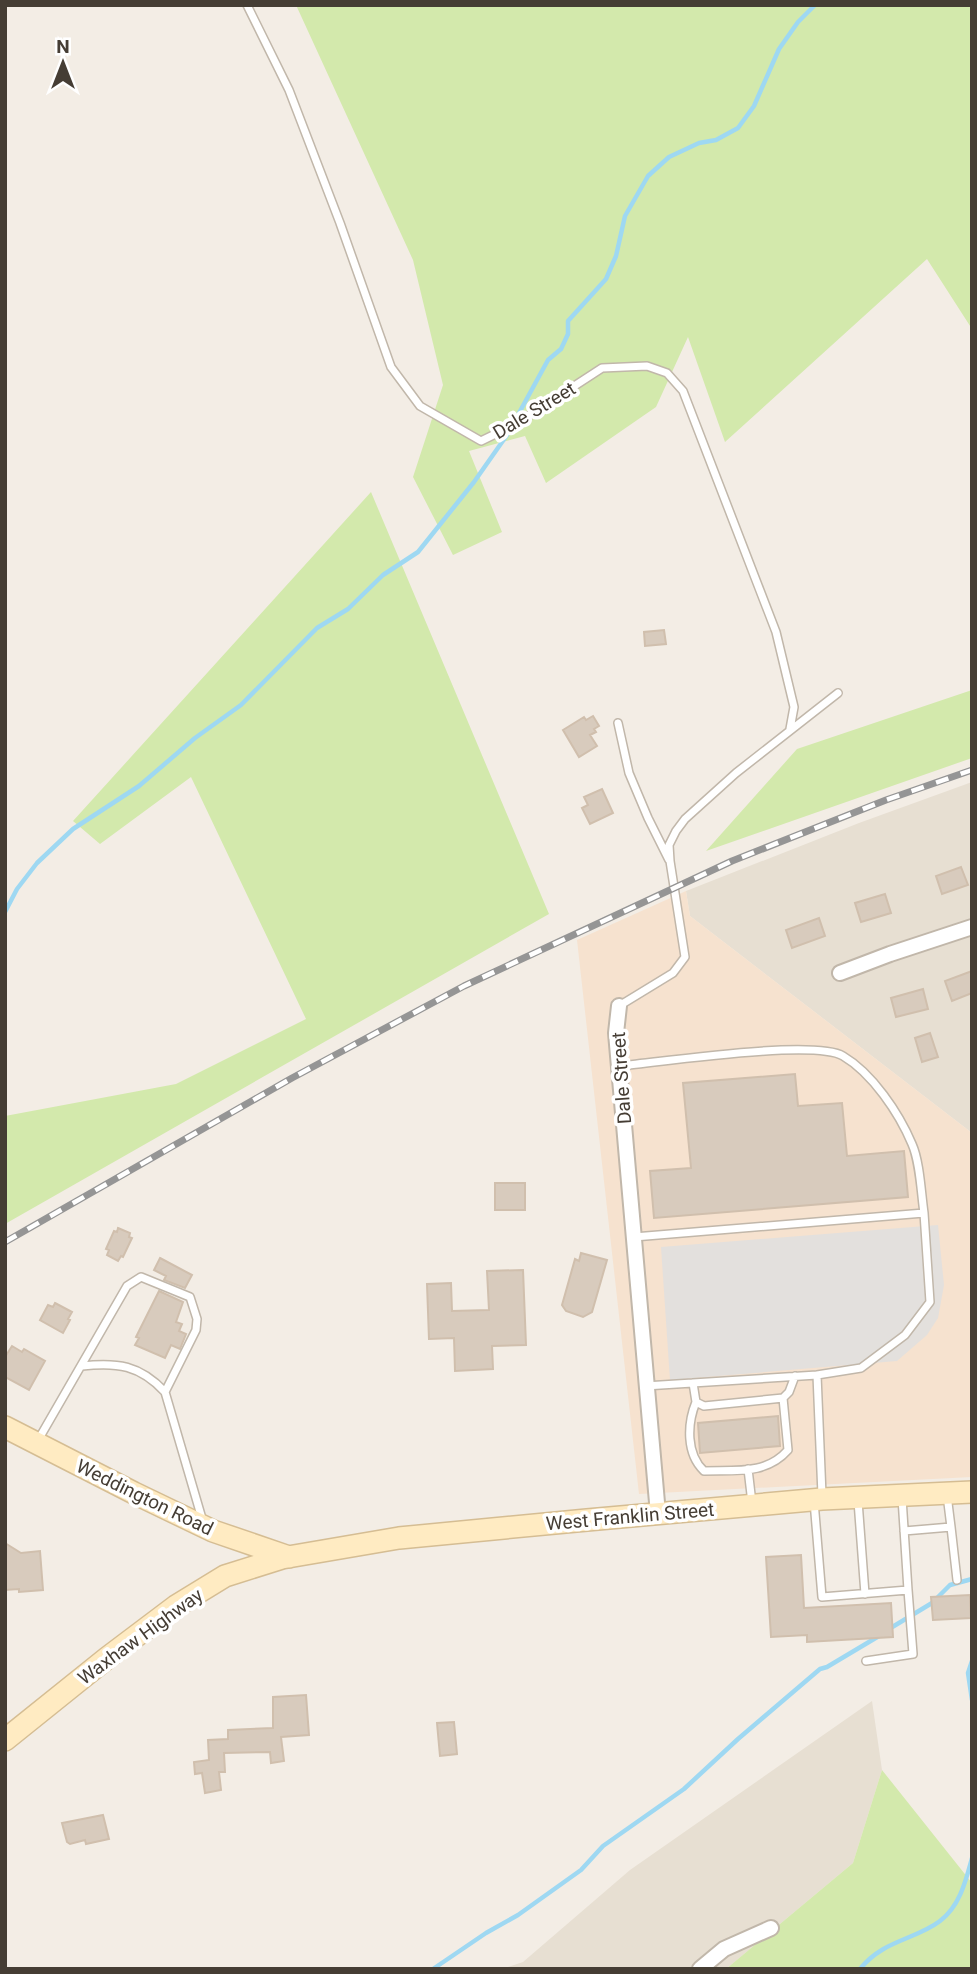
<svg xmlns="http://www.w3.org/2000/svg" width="977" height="1974" font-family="Roboto,sans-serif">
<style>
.residential{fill:#e7dfd2}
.commercial{fill:#f6e2cf}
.green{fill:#d3e9ac}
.parking{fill:#e3e0dd}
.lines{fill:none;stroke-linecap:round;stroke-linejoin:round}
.stream{stroke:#9ed8f2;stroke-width:4.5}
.building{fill:#d8cbbd;stroke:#d0bfad;stroke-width:2}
.service-casing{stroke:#c1b7aa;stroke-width:10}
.minor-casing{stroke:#c1b7aa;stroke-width:18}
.secondary-casing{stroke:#d5bd93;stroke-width:24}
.service{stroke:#fff;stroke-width:7}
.minor{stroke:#fff;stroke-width:14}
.secondary{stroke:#ffebc2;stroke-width:21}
.rail-casing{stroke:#959595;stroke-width:7}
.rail{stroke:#fff;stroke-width:4.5;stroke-dasharray:13;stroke-linecap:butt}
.labels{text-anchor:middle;stroke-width:7;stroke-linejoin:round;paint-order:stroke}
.street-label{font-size:19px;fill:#453d34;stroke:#fff}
</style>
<rect width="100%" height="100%" fill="#f3ede5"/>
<path class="residential" d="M972 782V1133L690 916 686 891 859 823Z
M872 1701 882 1770 853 1863 726 1969H502L523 1962 630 1870Z"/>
<path class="commercial" d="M686 891 690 916 972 1133V1477L639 1494 577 940Z"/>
<path class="green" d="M296 5H972V329L927 259 725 442 688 337 656 407 546 483 525 436 469 451 502 532 453 555 413 477 443 385 413 260Z
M371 492 549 914 5 1224V1116L176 1084 306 1019 191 777 100 844 73 821Z
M972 690V758L706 851 797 749Z
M882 1770 972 1883V1969H726L853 1863Z"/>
<path class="parking" d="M938 1225 944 1285 938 1318 927 1335 897 1361 670 1380 661 1247Z"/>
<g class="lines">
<path class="stream" d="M5 912 17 889 37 863 73 829 139 786 195 738 241 705 317 628 348 609 383 575 418 552 474 482 507 435 548 360 561 349 568 334V321L606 279 616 256 625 216 648 176 669 157 699 143 716 140 738 128 754 106 779 49 798 22 815 5
M889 1629 932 1603 950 1585 972 1579
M972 1661 968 1673 972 1700
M433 1969 486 1933 518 1915 581 1870 603 1846 684 1789 738 1739 820 1669 827 1667 879 1636
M860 1969C883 1940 915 1940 940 1921 960 1906 966 1880 972 1858"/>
</g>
<path class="building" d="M664 630 666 644 645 646 644 632Z
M593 716 599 726 594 729 596 732 590 735 597 746 579 757 563 730 584 717 586 720Z
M602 789 613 813 590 824 582 808 588 805 584 797Z
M961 867 968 885 942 894 936 876Z
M885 894 891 913 861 922 855 903Z
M819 918 825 936 792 948 786 930Z
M972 971V993L952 1001 945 981Z
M923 989 928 1009 896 1017 891 998Z
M930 1033 938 1057 922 1062 915 1038Z
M795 1074 798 1106 842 1103 847 1156 904 1151 908 1197 654 1218 650 1171 691 1168 683 1083Z
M495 1183H525V1210H495Z
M118 1228 130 1233 129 1237 132 1238 123 1257 121 1256 118 1261 107 1255 109 1250 106 1249 114 1231 117 1232Z
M581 1253 607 1260 592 1312 583 1317 566 1311 562 1305 575 1259 579 1261Z
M160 1258 192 1275 185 1288 164 1280 166 1276 154 1270Z
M523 1270 526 1345 492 1346 493 1369 455 1371 454 1338 429 1339 427 1284 451 1283 452 1311 489 1310 487 1271Z
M159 1291 183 1302 176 1322 182 1324 179 1331 186 1334 180 1349 171 1345 165 1358 135 1345 139 1338 136 1337Z
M55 1303 72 1312 68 1319 70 1320 63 1333 40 1320 48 1305 53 1307Z
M12 1346 22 1352 24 1349 45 1361 29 1390 5 1377V1357Z
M778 1416 780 1446 700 1453 698 1423Z
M5 1543 21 1553 40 1551 43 1590 19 1592V1589L5 1590Z
M801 1555 804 1608 891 1603 893 1637 807 1642V1635L771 1637 766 1557Z
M970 1595 971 1618 933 1620 931 1597Z
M306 1695 309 1735 281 1737 284 1761 271 1763 270 1752 224 1753 225 1772H219L221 1790 205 1793 202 1773 195 1774 194 1762 209 1760 208 1740 228 1739V1730L273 1728V1697Z
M454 1722 457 1754 440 1756 437 1723Z
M103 1815 109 1839 86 1844 85 1840 70 1844 67 1842 62 1823Z"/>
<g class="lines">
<g class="service-casing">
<path id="service" d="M247 5 289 90 340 223 391 367 420 406 481 441 516 424 602 368 647 366 667 373 683 391 776 632 794 707 790 729
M618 723 629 773 648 818 669 860
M619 1006 673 973 685 957 670 861 669 845 676 831 685 819 736 773 838 693
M619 1066C661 1062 814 1039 843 1056 872 1073 899 1113 912 1144 920 1162 921 1192 924 1213
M634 1237 924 1213 930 1302 905 1335 861 1368 817 1375
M82 1366C117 1362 140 1365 165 1392L203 1522
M693 1383 696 1402 704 1406 783 1398 789 1392 795 1376
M645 1386 817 1375 822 1495
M696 1402C687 1424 686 1454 704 1471 736 1470 766 1475 788 1450L783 1398
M37 1442 127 1286 141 1277 190 1297 197 1319 196 1330 165 1392
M748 1469 752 1503
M947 1495 951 1527
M814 1501 822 1597 908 1590 902 1498
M858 1501 865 1594
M904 1531 951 1527 957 1580
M866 1661 913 1654 908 1590"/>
</g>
<g class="minor-casing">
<path id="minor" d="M840 973 890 954 972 927
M619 1006 616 1033 658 1514
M700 1969 724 1949 771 1928"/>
</g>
<g class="secondary-casing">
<path id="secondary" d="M5 1427 134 1493 213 1531 289 1557
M5 1740 107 1658 176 1606 225 1576 282 1558 399 1538 587 1520 822 1499 972 1492"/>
</g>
<use href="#service" class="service"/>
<use href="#minor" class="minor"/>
<use href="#secondary" class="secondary"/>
<g class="rail-casing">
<path id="rail" d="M5 1242 292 1078 464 986 732 861 886 800 972 770"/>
</g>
<use href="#rail" class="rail"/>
</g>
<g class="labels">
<g class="street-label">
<text transform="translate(534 410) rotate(-31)" y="7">Dale Street</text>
<text transform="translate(621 1078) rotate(-94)" y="7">Dale Street</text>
<text transform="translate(145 1497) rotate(26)" y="7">Weddington Road</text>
<text transform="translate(630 1516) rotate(-5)" y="7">West Franklin Street</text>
<text transform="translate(140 1636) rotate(-36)" y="7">Waxhaw Highway</text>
</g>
</g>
<rect width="977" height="1974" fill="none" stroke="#453d34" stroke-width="14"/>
<g transform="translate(63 63)" stroke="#ffffff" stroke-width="5" paint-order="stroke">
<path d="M0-5L12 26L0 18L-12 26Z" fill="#453d34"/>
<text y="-10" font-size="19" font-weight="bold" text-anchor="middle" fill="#453d34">N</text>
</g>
</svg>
